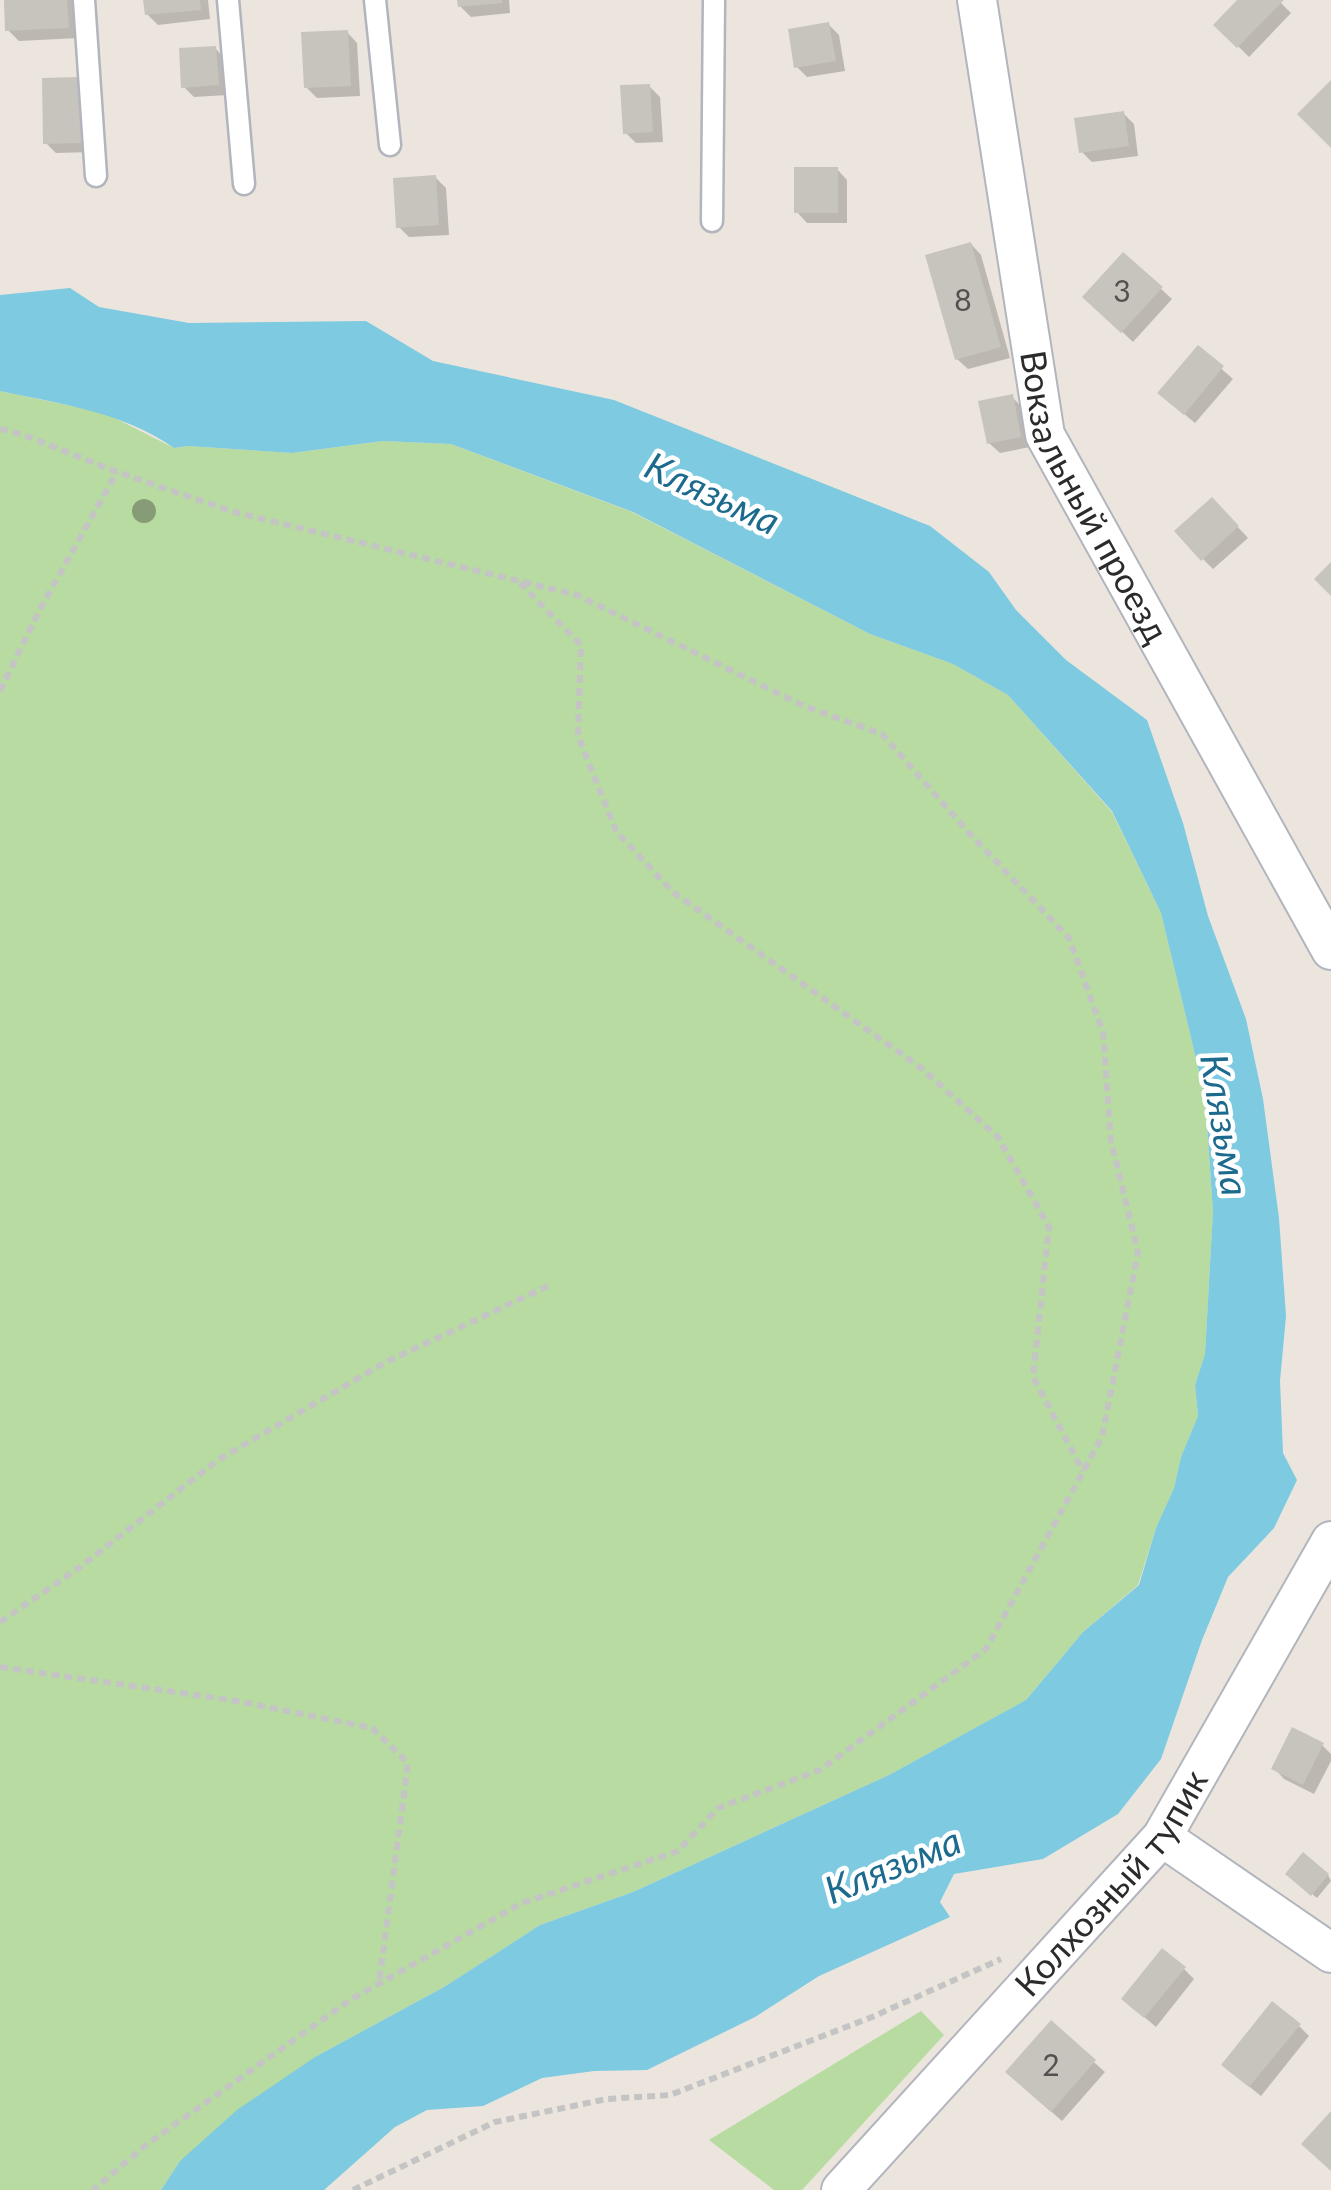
<svg xmlns="http://www.w3.org/2000/svg" width="1331" height="2190" font-family="Lato,sans-serif">
<style>
.green{fill:#b7dba1}
.water{fill:#7dcae1}
.shadow{fill:#0003}
.building{fill:#c7c3bd}
.lines{fill:none;stroke-linecap:round;stroke-linejoin:round}
.lane-casing{stroke:#b2b5bd;stroke-width:25}
.street-casing{stroke:#b2b5bd;stroke-width:42}
.path{stroke:#c4c4c4;stroke-width:6;stroke-dasharray:8 5;stroke-linecap:butt}
.lane{stroke:#fff;stroke-width:20}
.street{stroke:#fff;stroke-width:38}
.tree{fill:#859c77}
.labels{text-anchor:middle;stroke-width:9;stroke-linejoin:round;paint-order:stroke}
.number-label{font-size:30px;fill:#525150}
.street-label{font-size:35px;fill:#2b2b2b;stroke:#fff}
.water-label{font-size:38px;font-style:italic;fill:#1c6a8d;stroke:#fff}
</style>
<rect width="100%" height="100%" fill="#ebe5de"/>
<path class="green" d="M0 391 105 413 174 448 188 446 292 453 383 441 451 444 632 512 870 634 953 664 1008 695 1112 812 1161 913 1205 1096 1213 1211 1205 1354 1195 1385 1198 1416 1181 1457 1174 1488 1156 1528 1138 1585 1083 1632 1025 1701 889 1775 633 1892 540 1925 444 1987 315 2057 180 2161 161 2190H0Z
M921 2011 944 2035 802 2190H774L709 2140Z"/>
<path class="water" d="M70 288 99 307 189 323 366 321 433 361 614 400 930 526 989 572 1016 610 1066 660 1147 720 1183 823 1208 916 1246 1019 1263 1099 1279 1218 1286 1316 1280 1381 1283 1453 1297 1480 1274 1528 1228 1577 1202 1640 1161 1759 1118 1814 1043 1859 954 1874 940 1902 950 1917 819 1976 755 2017 647 2070 594 2071 542 2078 483 2106 427 2110 395 2127 324 2190H161L180 2161 237 2110 315 2057 444 1987 540 1925 633 1892 889 1775 1026 1700 1083 1632 1139 1585 1156 1528 1174 1488 1181 1457 1198 1416 1195 1385 1205 1354 1213 1211 1205 1096 1161 913 1112 811 1008 695 953 664 870 634 633 512 451 444 383 441 292 453 188 446 174 448C123 412 61 404 0 391V295Z"/>
<path class="shadow" d="M7 0H77L78 38 19 41 8 30Z
M146 0H208L210 19 158 25 147 14Z
M460 0H509L510 13 471 17 460 6Z
M1241 0H1278L1291 13 1249 57 1217 25Z
M828 24 839 35 845 71 807 77 797 67Z
M347 32 357 43 360 96 317 98 306 87Z
M215 48 225 59 228 95 194 97 184 87Z
M80 79 93 152 56 153 46 143Z
M649 86 660 97 663 142 636 143 626 133Z
M1123 113 1134 124 1138 156 1092 162 1081 151Z
M837 169 847 180V223H807L797 212Z
M435 177 446 188 449 235 409 237 399 227Z
M971 244 981 255 1010 358 968 369 957 359Z
M1161 289 1172 299 1133 342 1096 307Z
M1198 348 1233 379 1195 423 1171 403Z
M1012 397 1023 408 1030 447 1000 453 989 443Z
M1222 510 1248 538 1213 569 1203 559Z
M1294 1730 1323 1746 1331 1754V1761L1314 1794 1284 1779 1274 1768Z
M1288 1874 1328 1875 1331 1881 1317 1898Z
M1184 1969 1194 1979 1156 2027 1135 2009Z
M1051 2024 1105 2072 1062 2121 1019 2083Z
M1299 2026 1309 2036 1261 2096 1235 2075Z"/>
<path class="building" d="M4 0H67L69 28 5 31Z
M143 0H200L201 10 145 15Z
M457 0H502V3L458 7Z
M1237 0H1284L1237 48 1213 25Z
M829 22 836 61 794 68 788 29Z
M348 30 351 86 304 88 301 32Z
M216 46 219 85 181 88 179 48Z
M81 77 83 143 43 144 42 78Z
M1331 80V148L1297 114Z
M650 84 653 132 623 134 620 85Z
M1124 111 1129 146 1079 153 1074 118Z
M794 167H838V213H794Z
M436 175 439 225 396 228 393 178Z
M971 242 1001 347 955 360 925 255Z
M1123 252 1163 287 1121 333 1082 297Z
M1198 345 1224 366 1184 415 1157 393Z
M1013 394 1021 437 987 444 978 401Z
M1212 497 1239 526 1201 561 1174 531Z
M1331 562V596L1314 579Z
M1292 1727 1324 1743 1303 1785 1271 1769Z
M1303 1852 1329 1874 1311 1896 1285 1874Z
M1162 1948 1186 1967 1144 2018 1121 1999Z
M1272 2001 1301 2024 1249 2087 1221 2065Z
M1051 2020 1096 2060 1051 2112 1005 2072Z
M1331 2111V2171L1301 2144Z"/>
<g class="lines">
<g class="lane-casing">
<path id="lane" d="M84 0 96 176
M228 0 244 184
M375 0 390 145
M712 221 714 0"/>
</g>
<g class="street-casing">
<g id="street">
<path id="s1" d="M977 0 1045 435 1331 950"/>
<path d="M1162 1837 1331 1953"/>
<path id="s2" d="M841 2190 1162 1837 1331 1541"/>
</g>
</g>
<path class="path" d="M0 429 24 435 117 472 234 512 577 595 804 706 882 734 970 834 1069 938 1103 1032 1111 1141 1138 1252 1102 1437 986 1649 820 1770 718 1808 678 1851 522 1903 350 2000 146 2145 93 2190
M520 583 581 645 578 736 616 831 673 892 920 1067 998 1137 1049 1227 1033 1377 1083 1471
M0 691 39 611 117 472
M0 1622 80 1567 218 1460 386 1362 550 1285
M0 1667 237 1701 372 1728 408 1763 379 1983
M353 2190 495 2122 607 2099 670 2095 872 2017 1001 1959"/>
<use href="#lane" class="lane"/>
<use href="#street" class="street"/>
</g>
<circle class="tree" cx="144" cy="511" r="12"/>
<g class="labels">
<g class="number-label">
<text x="1122" y="302">3</text>
<text x="963" y="311">8</text>
<text x="1051" y="2076">2</text>
</g>
<g class="street-label">
<text dy="12" stroke="none"><textPath href="#s1" startOffset="515">Вокзальный проезд</textPath></text>
<text dy="12" stroke="none"><textPath href="#s2" startOffset="410">Колхозный тупик</textPath></text>
</g>
<g class="water-label">
<text transform="translate(712 494) rotate(25)" y="13">Клязьма</text>
<text transform="translate(1224 1125) rotate(81)" y="13">Клязьма</text>
<text transform="translate(893 1866) rotate(-22)" y="13">Клязьма</text>
</g>
</g>
</svg>
